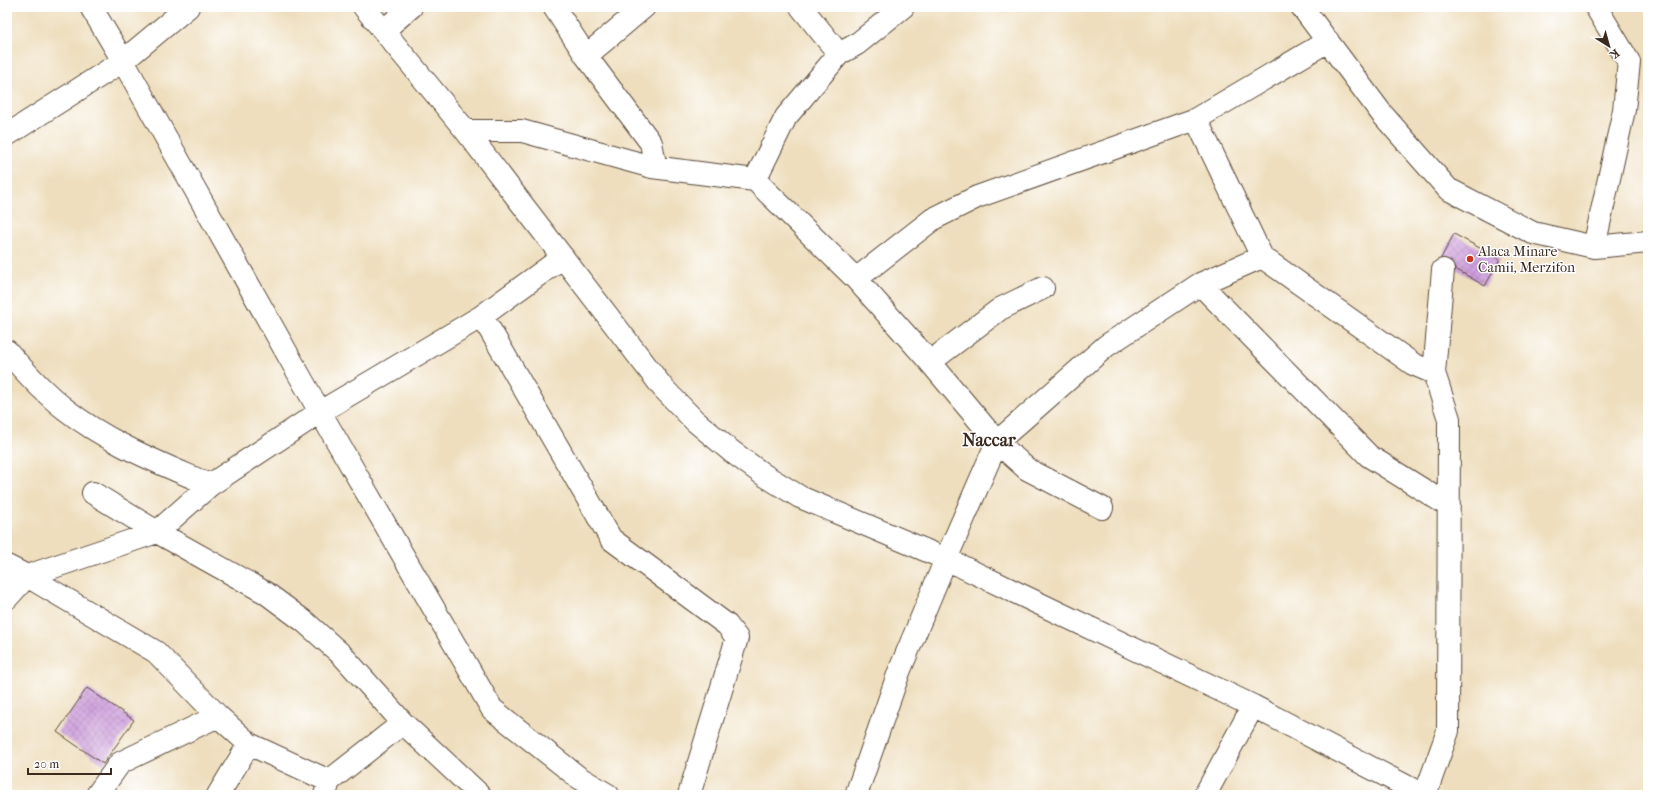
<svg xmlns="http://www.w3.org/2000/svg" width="1655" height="802" font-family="'IM FELL French Canon',serif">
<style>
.building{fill:url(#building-cross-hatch)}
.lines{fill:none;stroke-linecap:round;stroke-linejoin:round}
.street-casing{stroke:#564536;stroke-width:24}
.street{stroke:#fff;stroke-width:22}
.poi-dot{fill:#c8321e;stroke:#fff;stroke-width:1.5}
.labels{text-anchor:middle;stroke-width:3;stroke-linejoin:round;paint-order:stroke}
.poi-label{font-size:14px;fill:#3b2a1e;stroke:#fff;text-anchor:start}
.district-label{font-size:18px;font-weight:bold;fill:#3b2a1e;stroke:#fff}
</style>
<defs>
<pattern id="building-cross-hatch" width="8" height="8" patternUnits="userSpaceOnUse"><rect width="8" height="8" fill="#cf9fdd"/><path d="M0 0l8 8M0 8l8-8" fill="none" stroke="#a982b3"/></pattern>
</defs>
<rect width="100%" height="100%" fill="#fff"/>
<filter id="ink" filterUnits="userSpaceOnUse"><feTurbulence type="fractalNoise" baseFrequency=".025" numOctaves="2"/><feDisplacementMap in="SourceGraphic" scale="8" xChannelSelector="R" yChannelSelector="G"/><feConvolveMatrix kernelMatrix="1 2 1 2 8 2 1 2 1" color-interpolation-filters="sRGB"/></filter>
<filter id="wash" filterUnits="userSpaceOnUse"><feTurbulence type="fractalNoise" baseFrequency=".012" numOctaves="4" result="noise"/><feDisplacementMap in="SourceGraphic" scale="16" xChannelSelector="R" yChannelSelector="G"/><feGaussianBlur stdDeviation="0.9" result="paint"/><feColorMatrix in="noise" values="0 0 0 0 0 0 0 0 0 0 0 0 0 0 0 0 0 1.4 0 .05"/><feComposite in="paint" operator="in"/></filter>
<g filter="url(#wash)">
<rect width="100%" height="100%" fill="#eedebd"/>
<g id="blocks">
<path class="building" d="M1454 234 1500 259 1485 286 1440 260Z
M87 688 134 720 103 764 57 732Z"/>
</g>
</g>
<g filter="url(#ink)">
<use href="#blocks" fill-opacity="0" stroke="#564536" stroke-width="1"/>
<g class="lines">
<g class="street-casing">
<path id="street" d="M91 7 123 61 320 412 492 709 578 777 608 795
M364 7 466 131 663 388 695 421 731 451 764 475 800 497 946 559 1253 706 1423 795
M554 7 586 56 651 143 654 158 652 167
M801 7 839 54
M1302 7 1382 114 1448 189 1533 233 1594 247 1648 242
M384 30 411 7
M586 56 644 7
M1196 119 1262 257 1413 364 1434 373
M466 131H522L652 167 755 180 856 279 930 362 997 442 1027 469 1102 508
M7 135 123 61 188 7
M755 180 786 117 839 54 857 44 903 7
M1594 247 1624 110 1629 62 1596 7
M856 279 933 219 977 197 1196 119 1328 41
M1200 284 1369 456 1449 506
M482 316 611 539 727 625 737 638 689 795
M7 351C25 372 43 392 65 409 108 443 160 463 210 485
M930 362 1000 309 1043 288
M93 493 157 532 266 593 305 622 342 655 403 723 480 795
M7 566 27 576 156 652 218 716 249 744 329 781
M7 598 27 576 157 532 210 485 320 412 482 316 563 257
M97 795 120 763 218 716
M218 795 249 744
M325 795 329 781 403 723
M856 795 899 672 946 559 997 442 1106 346 1200 284 1262 257
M1205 795 1253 706
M1425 795 1448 731 1449 419 1434 373 1443 270"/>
</g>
<use href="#street" class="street"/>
</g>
</g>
<circle class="poi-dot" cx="1470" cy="259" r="4"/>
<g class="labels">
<g class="poi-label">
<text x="1478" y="256">Alaca Minare<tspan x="1478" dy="16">Camii, Merzifon</tspan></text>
</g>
<g class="district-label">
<text x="989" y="446">Naccar</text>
</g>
</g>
<rect width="1655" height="802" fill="none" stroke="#fff" stroke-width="24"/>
<g transform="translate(1609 46) rotate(143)" stroke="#ffffff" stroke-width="3" paint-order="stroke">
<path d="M0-3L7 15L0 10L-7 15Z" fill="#3b2a1e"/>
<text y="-6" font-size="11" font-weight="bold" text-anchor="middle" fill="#3b2a1e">K</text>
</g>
<path d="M28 768v6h83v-6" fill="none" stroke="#3b2a1e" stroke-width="2"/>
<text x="34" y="768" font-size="12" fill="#3b2a1e" stroke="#ffffff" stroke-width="3" paint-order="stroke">20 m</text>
</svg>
